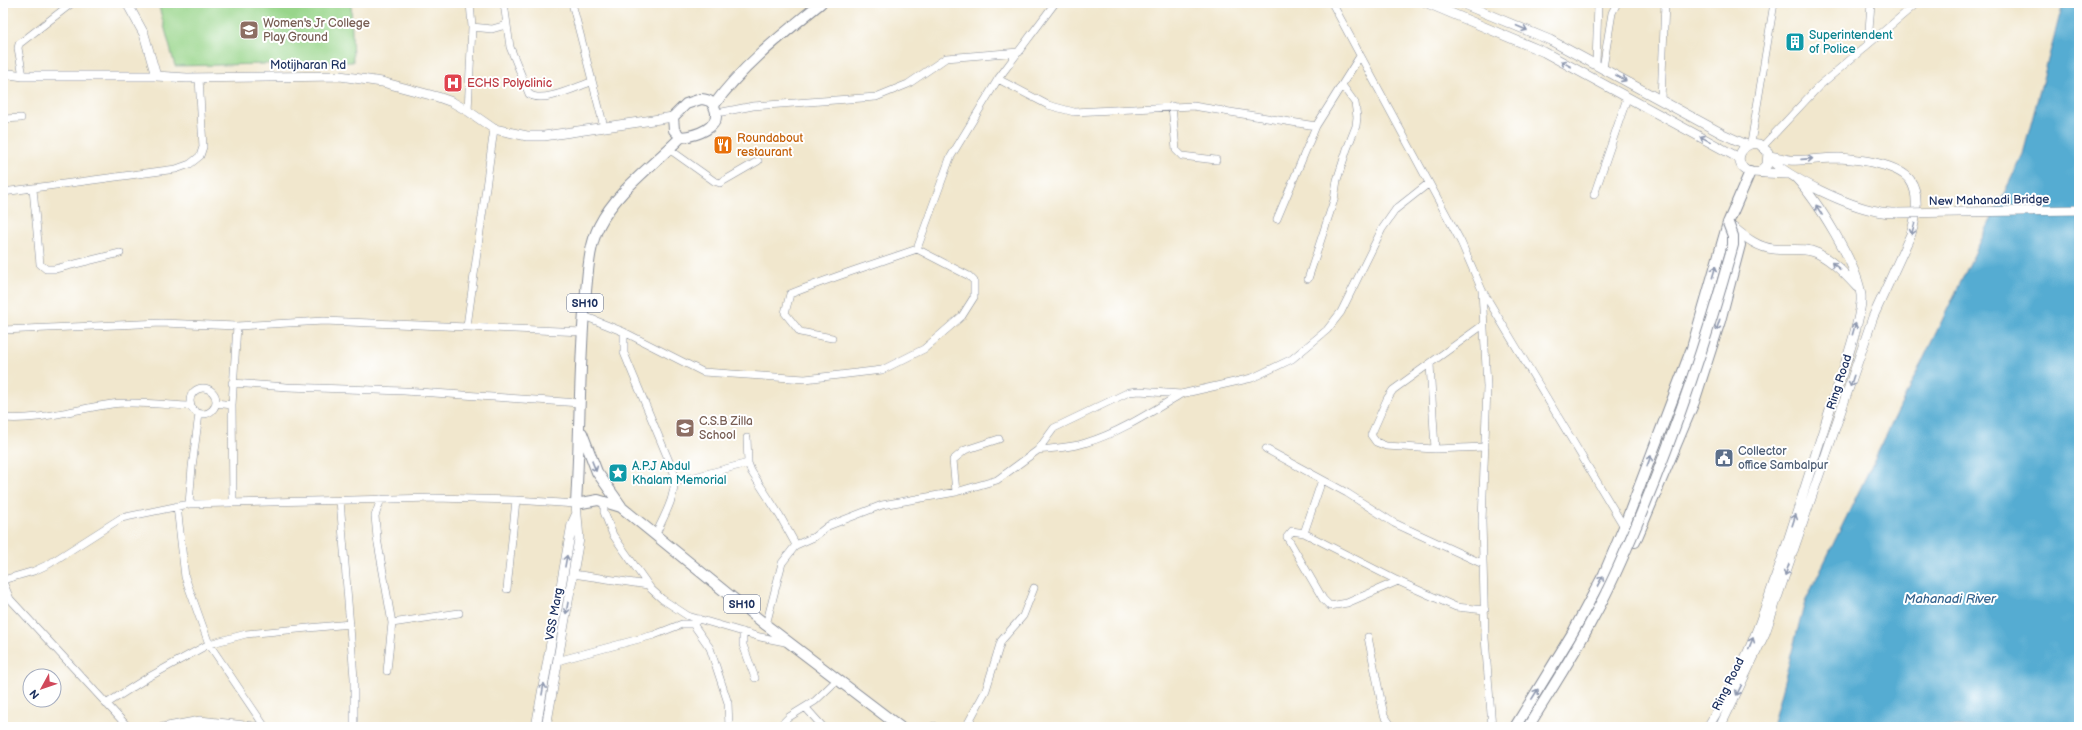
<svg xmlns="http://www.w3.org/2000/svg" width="2082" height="730" font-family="'Balsamiq Sans',sans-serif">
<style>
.green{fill:#98d58a;stroke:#5a8274}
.water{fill:#55acd2;stroke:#386e98}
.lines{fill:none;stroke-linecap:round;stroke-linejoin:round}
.street-casing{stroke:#868b96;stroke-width:8}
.secondary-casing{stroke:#868b96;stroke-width:10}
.primary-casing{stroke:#868b96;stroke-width:12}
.street{stroke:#fff;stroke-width:7}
.secondary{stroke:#fff;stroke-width:9}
.primary{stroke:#fff;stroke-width:10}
.secondary-bridge-casing{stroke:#868b96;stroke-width:10;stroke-linecap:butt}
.primary-bridge-casing{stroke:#868b96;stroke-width:12;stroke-linecap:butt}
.secondary-bridge{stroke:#fff;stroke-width:9}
.primary-bridge{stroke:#fff;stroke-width:10}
.oneway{stroke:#8d97ae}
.labels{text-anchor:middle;stroke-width:4;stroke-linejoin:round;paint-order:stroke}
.shield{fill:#fff;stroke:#5f6d8e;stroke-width:1}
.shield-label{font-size:11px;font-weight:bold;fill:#1b2f5e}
.education-label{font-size:12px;fill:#785e54;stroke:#fff;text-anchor:start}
.culture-label{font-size:12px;fill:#0d838f;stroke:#fff;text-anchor:start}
.street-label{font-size:12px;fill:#1b2f5e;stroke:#fff}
.health-label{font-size:12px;fill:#be3a42;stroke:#fff;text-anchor:start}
.food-label{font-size:12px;fill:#c56008;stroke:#fff;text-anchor:start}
.service-label{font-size:12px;fill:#4e5e75;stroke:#fff;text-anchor:start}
.water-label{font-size:13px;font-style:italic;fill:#32618c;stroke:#fff}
</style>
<rect width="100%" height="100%" fill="#fff"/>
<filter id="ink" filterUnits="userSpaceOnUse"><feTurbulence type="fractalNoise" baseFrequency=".025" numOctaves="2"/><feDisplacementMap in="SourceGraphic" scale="8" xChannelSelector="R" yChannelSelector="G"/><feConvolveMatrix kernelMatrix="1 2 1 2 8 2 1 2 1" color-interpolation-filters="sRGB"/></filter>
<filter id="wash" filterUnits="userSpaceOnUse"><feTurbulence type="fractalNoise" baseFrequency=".012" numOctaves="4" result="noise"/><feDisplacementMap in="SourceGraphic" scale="16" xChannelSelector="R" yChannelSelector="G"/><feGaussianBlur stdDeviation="0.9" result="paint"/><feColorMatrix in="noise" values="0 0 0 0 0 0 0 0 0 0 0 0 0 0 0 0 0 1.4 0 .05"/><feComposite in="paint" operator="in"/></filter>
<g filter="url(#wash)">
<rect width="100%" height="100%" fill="#f1e7cd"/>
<path class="green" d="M158 3H351L353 62 175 66Z"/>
<path class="water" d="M2063 3H2079V727H1772L1805 602 2023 154Z"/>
</g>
<g filter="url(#ink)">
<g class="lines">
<g class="street-casing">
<path id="street" d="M504 3 510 47 529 94C542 104 576 87 591 82
M572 3 604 127
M1332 3 1461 242 1482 290 1487 387 1482 521 1485 638 1492 727
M472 27 492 29 506 25
M1868 44 1871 3
M1596 64 1598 3
M1603 68 1612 13 1617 3
M23 76 18 48 19 44 72 3
M998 79 1048 105 1074 112 1193 106 1316 126
M1661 99 1665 3
M1172 106 1176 150 1182 156 1216 160
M468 111 472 27 470 3
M717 113 753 106 876 97 908 84 946 58 1019 52
M3 119 21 118
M1751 143 1774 3
M1763 146 1819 86 1917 3
M669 149 714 181 720 183 758 161
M33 189 40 264 46 269H55L120 253
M3 192 176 169 190 164 200 156 203 147 199 78
M1594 195 1627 98
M1277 219 1316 126 1360 56
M1308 279 1334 200 1337 180 1347 149 1356 126 1357 117 1355 103 1342 85
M1482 290 1626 530
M584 316 624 332 703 372 805 379 882 370 924 349 962 316 974 297V281L969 276 917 249 950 158 998 79 1055 3
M1483 325 1393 390 1387 399 1371 435 1376 442 1386 446 1435 449 1485 447
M467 326 494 129
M3 330 162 323 237 326 324 321 583 332
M624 332V353L674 473C677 495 665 514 656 534
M832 338 800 332 785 313 790 294C832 277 874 264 917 249
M1430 364 1435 449
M232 383 287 387 404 391 580 403
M190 401a13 13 0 1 1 26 0a13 13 0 1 1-26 0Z
M216 403 232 405 233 503
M232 405 237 326
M3 418C39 421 76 409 112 404 136 401 166 405 191 406
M747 438 748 463 751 471 780 516 796 545 814 537 828 526 882 505 956 492 997 480 1038 450 1054 428 1129 392 1139 391 1181 394 1252 378 1292 359 1327 330 1341 312 1382 229 1396 209 1429 183
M1266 449 1347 493 1394 523 1483 564
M1038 450C1054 448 1070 448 1085 443 1119 433 1151 412 1181 394
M675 482 748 463
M956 492 953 460 965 450 999 439
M381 499 375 516 377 538 392 623 387 671
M340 500 354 678V727
M604 502V512L613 535 651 589 662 599 688 616 760 637 785 642
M189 504 192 467 199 414
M177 506 185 577 209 644 265 727
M1304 533 1322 480
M573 574 648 585
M3 580 34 571 49 564 121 518 189 504 434 498 516 500 576 504
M1398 581 1347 603 1330 606 1323 599 1287 537 1292 531 1304 533 1398 581 1456 607 1485 610
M3 582 10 599 128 727
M507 589 516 500
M392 623 459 613
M693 624 710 648 728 703 729 727
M766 625 782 563 796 545
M743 632V645L755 678
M1368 637 1384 715 1392 727
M557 661 654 635 682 624H693L699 619
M106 704 147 678 209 644 246 634 350 624
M806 708 823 727
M162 727 200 720 264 727
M779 727 789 717 815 701 838 679
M934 727V726
M966 727 986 690 1001 641 1023 616 1034 588"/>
</g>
<g class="secondary-casing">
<path id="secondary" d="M127 3 144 34 156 76
M1427 3 1544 52 1739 158
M1461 3 1550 40 1723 134 1747 145
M3 73 23 76H156L187 78 340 76 382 82 438 97 452 102 468 111 494 129 527 136H544L673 117
M1769 158C1790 179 1848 206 1877 211 1884 213 1891 213 1898 213
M1760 172 1767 165 1768 152 1759 144C1743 140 1731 161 1747 171 1750 173 1778 173 1787 174
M1734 228C1746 238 1759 248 1774 249 1788 251 1804 247 1817 253 1833 261 1845 274 1857 287
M536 727 572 524 576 515
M546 727 579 539 576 504
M1708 727C1719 708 1731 689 1740 669 1759 631 1771 590 1785 550 1801 501 1816 452 1832 403 1840 380 1863 317 1861 295 1857 264 1817 200 1795 177
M1720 727 1765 633 1873 317 1911 234C1916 219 1920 194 1910 180 1898 164 1858 159 1839 158 1822 158 1806 161 1790 160 1783 159 1776 157 1769 156"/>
</g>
<g class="primary-casing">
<path id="primary" d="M701 99C709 100 712 101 715 109 722 128 695 136 681 137L674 130 673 117 686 104Z
M714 105C743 65 783 34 821 3
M681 137C654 165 617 190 599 226 588 248 588 276 585 300 579 368 580 436 576 504L598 500 621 507 766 625 900 727
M582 433 597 472 621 506
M1635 542 1694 402 1720 321 1740 245 1738 236 1730 226
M1515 727 1572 634 1604 574 1624 527 1692 348 1728 223 1750 172"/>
</g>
<use href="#street" class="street"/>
<use href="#secondary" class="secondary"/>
<use href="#primary" class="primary"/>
<g class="secondary-bridge-casing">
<path id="secondary-bridge" d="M1898 213 2079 210"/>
</g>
<g class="primary-bridge-casing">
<path id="primary-bridge" d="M1528 727C1550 691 1574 655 1593 618 1611 586 1625 553 1639 519 1676 430 1707 339 1733 245V236L1728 223"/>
</g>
<use href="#secondary-bridge" class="secondary-bridge"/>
<use href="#primary-bridge" class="primary-bridge"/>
</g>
<defs><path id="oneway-shaft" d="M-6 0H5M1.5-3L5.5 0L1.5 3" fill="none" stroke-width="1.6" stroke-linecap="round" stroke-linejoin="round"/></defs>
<g class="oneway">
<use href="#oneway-shaft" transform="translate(1522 28) rotate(23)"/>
<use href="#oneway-shaft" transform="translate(1566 64) rotate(-151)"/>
<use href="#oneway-shaft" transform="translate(1621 78) rotate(29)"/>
<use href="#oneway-shaft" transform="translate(1705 139) rotate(-152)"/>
<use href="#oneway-shaft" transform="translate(1807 159) rotate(-4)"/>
<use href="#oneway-shaft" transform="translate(1819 210) rotate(-122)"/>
<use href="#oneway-shaft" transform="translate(1913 229) rotate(106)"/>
<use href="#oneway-shaft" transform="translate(1836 266) rotate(-141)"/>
<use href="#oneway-shaft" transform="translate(1714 272) rotate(-74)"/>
<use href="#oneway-shaft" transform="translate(1718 325) rotate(107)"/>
<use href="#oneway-shaft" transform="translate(1854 329) rotate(-74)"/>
<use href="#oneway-shaft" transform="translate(1852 381) rotate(108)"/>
<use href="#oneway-shaft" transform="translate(1649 461) rotate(-69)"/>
<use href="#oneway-shaft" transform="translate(594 466) rotate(68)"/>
<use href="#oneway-shaft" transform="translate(1794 520) rotate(-72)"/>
<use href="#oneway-shaft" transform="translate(566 561) rotate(-80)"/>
<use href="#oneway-shaft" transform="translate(1787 570) rotate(109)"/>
<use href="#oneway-shaft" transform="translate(1600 581) rotate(-62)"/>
<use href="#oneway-shaft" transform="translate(567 608) rotate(100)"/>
<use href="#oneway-shaft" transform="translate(1751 643) rotate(-68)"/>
<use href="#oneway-shaft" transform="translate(543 689) rotate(-80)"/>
<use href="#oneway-shaft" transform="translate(1739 690) rotate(116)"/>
<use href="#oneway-shaft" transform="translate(1535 694) rotate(-58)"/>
</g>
</g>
<defs>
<g id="university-square" transform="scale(1)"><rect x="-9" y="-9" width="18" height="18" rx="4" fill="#8d6e63" stroke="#fff"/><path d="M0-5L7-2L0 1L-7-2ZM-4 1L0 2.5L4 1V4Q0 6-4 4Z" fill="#fff"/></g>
<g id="building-square" transform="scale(1)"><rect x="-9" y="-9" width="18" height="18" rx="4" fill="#0f9aa8" stroke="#fff"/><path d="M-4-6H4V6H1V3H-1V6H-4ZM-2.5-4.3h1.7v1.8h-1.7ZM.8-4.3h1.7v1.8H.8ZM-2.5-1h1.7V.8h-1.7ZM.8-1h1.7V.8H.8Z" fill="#fff"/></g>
<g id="hospital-square" transform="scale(1)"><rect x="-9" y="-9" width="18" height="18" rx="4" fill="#e0444e" stroke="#fff"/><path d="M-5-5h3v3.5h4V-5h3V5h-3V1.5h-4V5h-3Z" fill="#fff"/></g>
<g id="restaurant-square" transform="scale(1)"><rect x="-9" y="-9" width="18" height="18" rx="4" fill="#e8710a" stroke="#fff"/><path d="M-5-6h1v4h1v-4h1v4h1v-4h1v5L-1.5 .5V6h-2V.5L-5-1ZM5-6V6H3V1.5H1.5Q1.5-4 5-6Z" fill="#fff"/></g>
<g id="school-square" transform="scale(1)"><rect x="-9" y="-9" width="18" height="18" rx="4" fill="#8d6e63" stroke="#fff"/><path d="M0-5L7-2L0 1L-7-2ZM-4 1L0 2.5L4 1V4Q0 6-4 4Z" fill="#fff"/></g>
<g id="civic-square" transform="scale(1)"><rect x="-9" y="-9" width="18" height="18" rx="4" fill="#5c6f8a" stroke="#fff"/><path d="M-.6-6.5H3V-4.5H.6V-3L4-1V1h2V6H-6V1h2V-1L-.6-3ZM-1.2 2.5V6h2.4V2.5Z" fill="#fff"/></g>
<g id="sight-square" transform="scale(1)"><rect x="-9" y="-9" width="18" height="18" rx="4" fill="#0f9aa8" stroke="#fff"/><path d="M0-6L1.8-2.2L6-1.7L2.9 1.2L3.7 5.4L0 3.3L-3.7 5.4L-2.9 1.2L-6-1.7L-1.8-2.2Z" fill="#fff"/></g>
</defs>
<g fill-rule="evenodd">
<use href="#university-square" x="249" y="30"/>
<use href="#building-square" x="1795" y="42"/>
<use href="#hospital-square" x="453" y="83"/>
<use href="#restaurant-square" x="723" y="145"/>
<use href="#school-square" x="685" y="428"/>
<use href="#civic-square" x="1724" y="458"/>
<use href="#sight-square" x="618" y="473"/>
</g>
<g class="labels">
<g class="shield">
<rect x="567" y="294" width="36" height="18" rx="3"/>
<rect x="724" y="595" width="36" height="18" rx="3"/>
</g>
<g class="shield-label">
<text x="585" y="307">SH10</text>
<text x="742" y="608">SH10</text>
</g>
<g class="education-label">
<text x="263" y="27">Women's Jr College<tspan x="263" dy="14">Play Ground</tspan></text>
<text x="699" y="425">C.S.B Zilla<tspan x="699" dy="14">School</tspan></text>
</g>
<g class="culture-label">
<text x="1809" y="39">Superintendent<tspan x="1809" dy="14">of Police</tspan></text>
<text x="632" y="470">A.P.J Abdul<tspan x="632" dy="14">Khalam Memorial</tspan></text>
</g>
<g class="street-label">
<text x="308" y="69">Motijharan Rd</text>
<text transform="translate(1989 200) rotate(-1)" y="4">New Mahanadi Bridge</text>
<text transform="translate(1839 382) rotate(-72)" y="4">Ring Road</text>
<text transform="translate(554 614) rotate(-80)" y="4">VSS Marg</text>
<text transform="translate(1728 684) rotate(-64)" y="4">Ring Road</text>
</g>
<g class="health-label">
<text x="467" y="87">ECHS Polyclinic</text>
</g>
<g class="food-label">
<text x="737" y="142">Roundabout<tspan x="737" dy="14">restaurant</tspan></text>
</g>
<g class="service-label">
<text x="1738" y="455">Collector<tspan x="1738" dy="14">office Sambalpur</tspan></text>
</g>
<g class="water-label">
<text x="1950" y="603">Mahanadi River</text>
</g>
</g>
<rect width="2082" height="730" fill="none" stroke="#fff" stroke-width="16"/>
<g transform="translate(42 688) rotate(230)"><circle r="19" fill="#ffffff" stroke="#a4acbf"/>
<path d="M0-3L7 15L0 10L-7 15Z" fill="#d1495b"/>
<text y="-6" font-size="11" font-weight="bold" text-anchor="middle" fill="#1b2f5e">N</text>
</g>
</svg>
